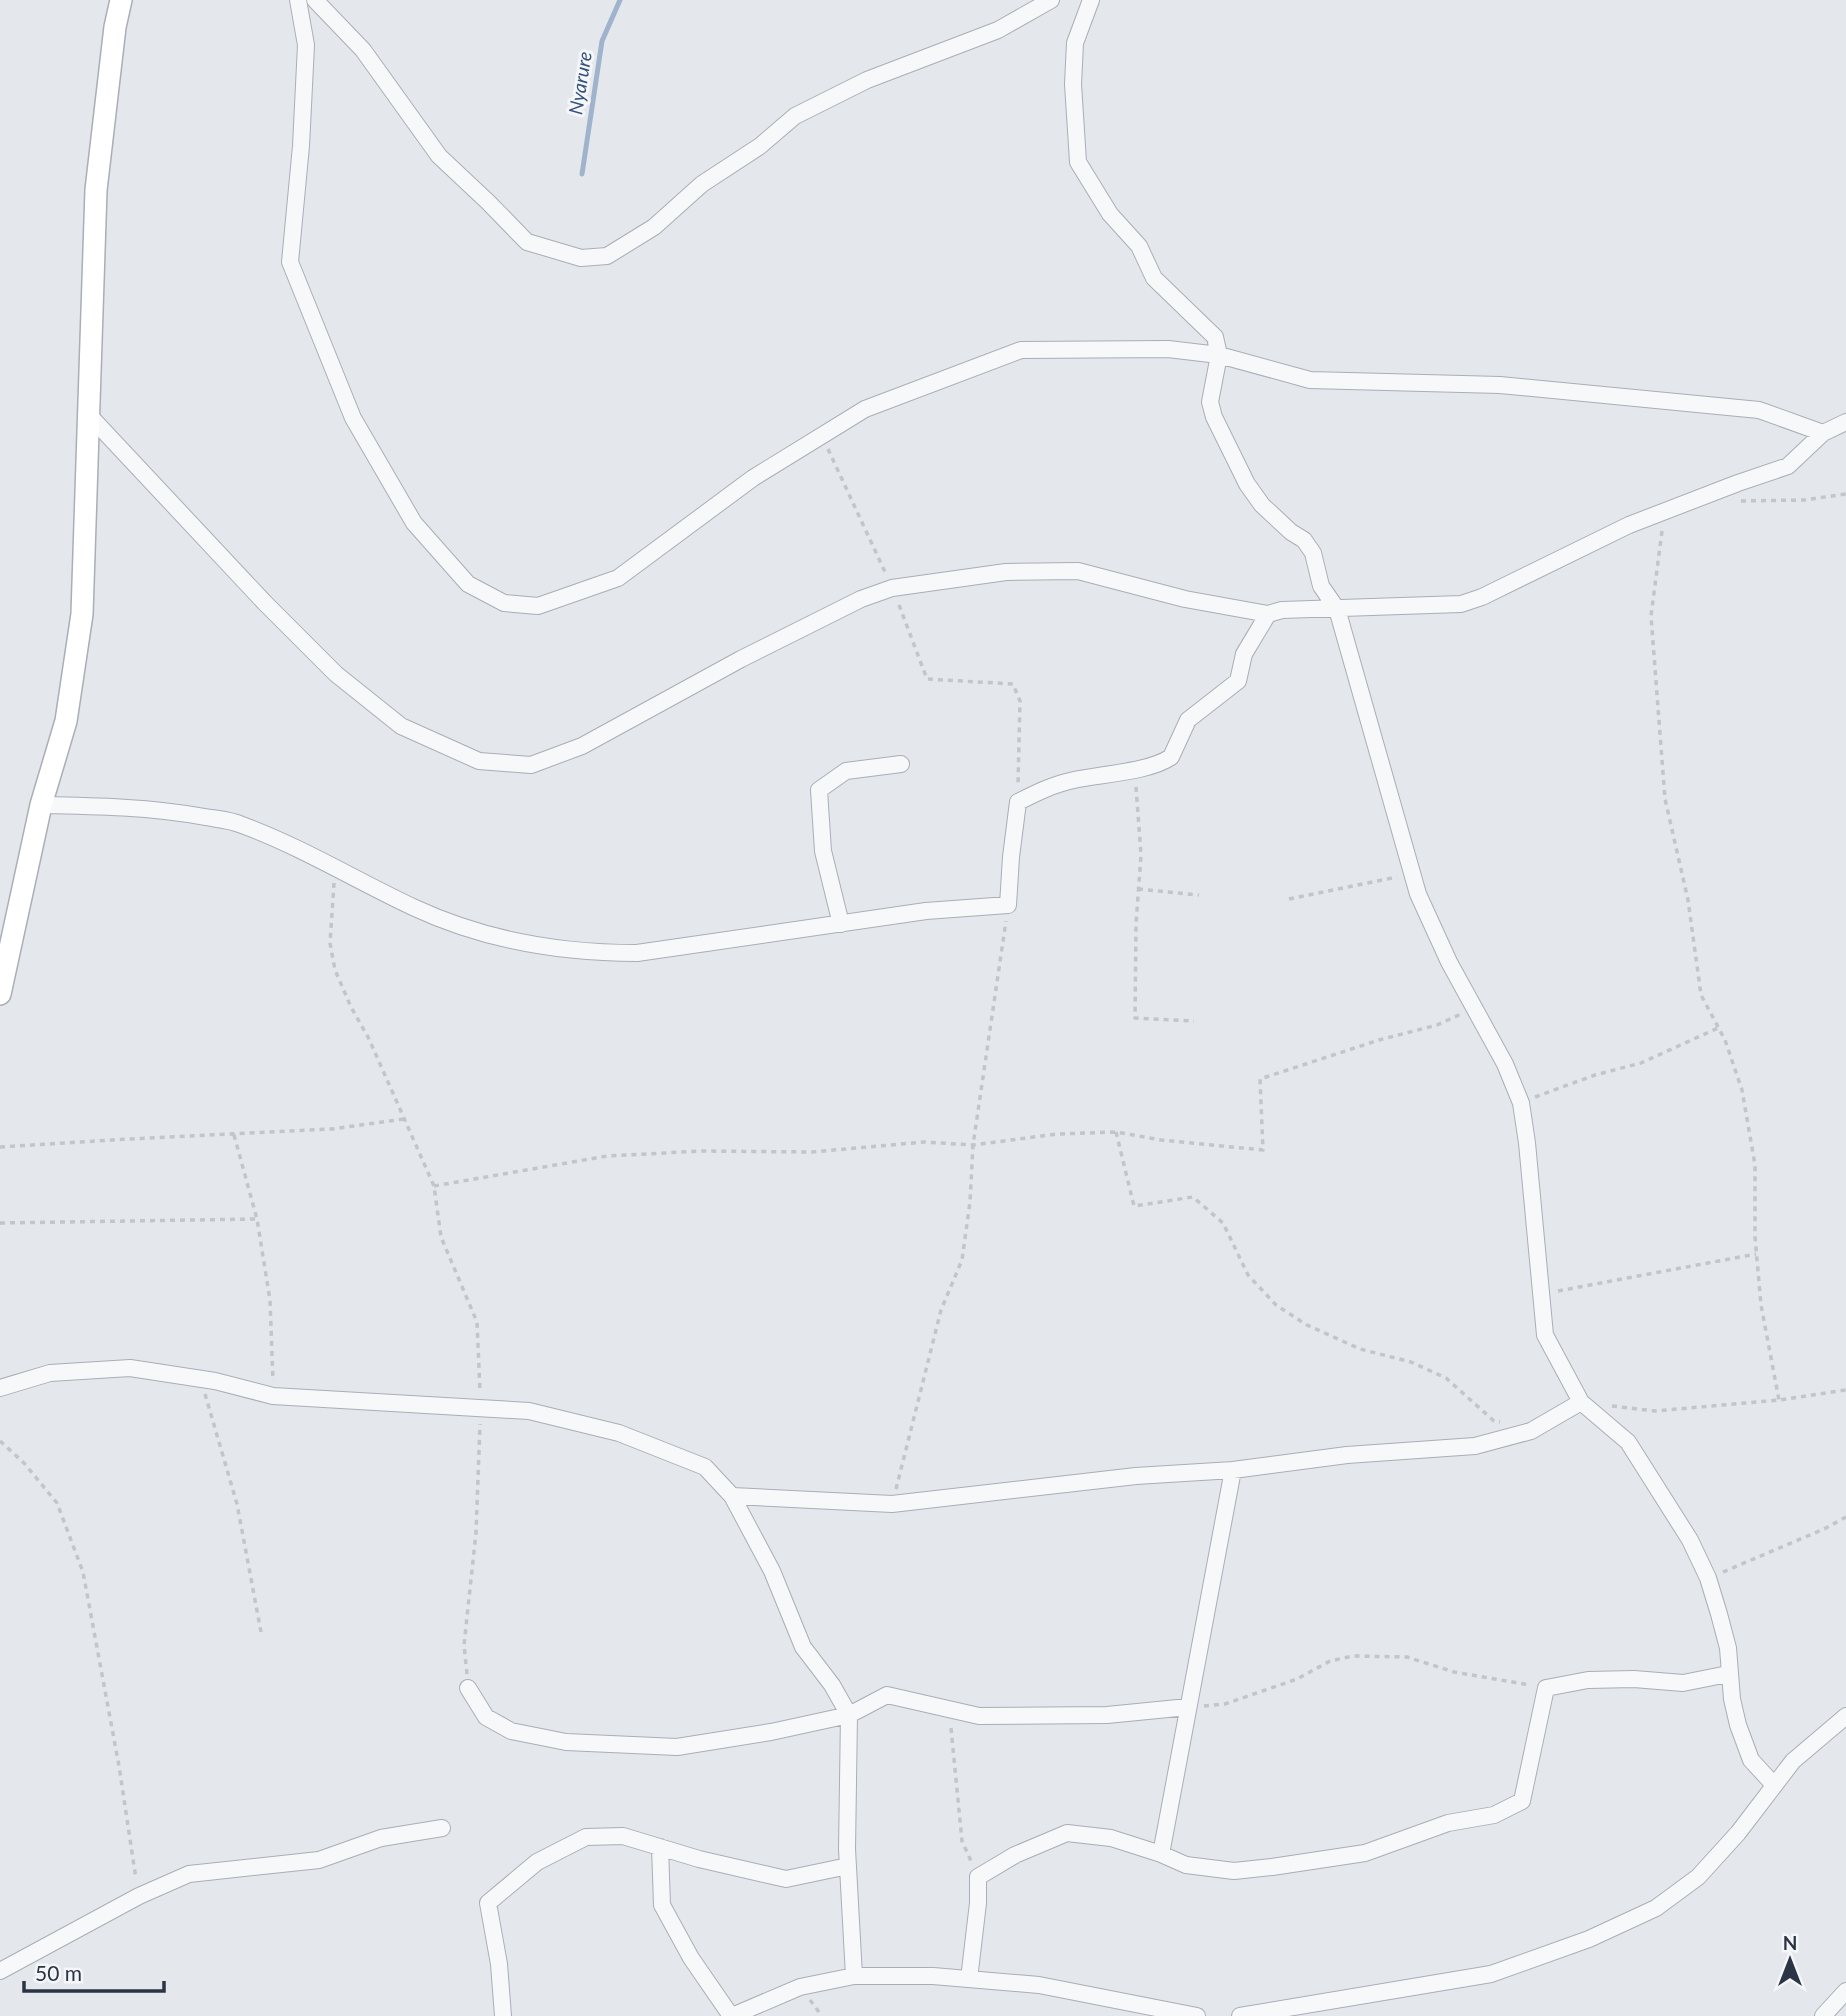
<svg xmlns="http://www.w3.org/2000/svg" width="1846" height="2016" font-family="Lato,sans-serif">
<style>
.lines{fill:none;stroke-linecap:round;stroke-linejoin:round}
.stream{stroke:#9fb4cc;stroke-width:5}
.street-casing{stroke:#a9aeb7;stroke-width:18}
.secondary-casing{stroke:#a9aeb7;stroke-width:24}
.path{stroke:#c2c5cb;stroke-width:3.5;stroke-dasharray:5 5;stroke-linecap:butt}
.street{stroke:#f7f8fa;stroke-width:16}
.secondary{stroke:#fff;stroke-width:21}
.labels{text-anchor:middle;stroke-width:6;stroke-linejoin:round;paint-order:stroke}
.water-label{font-size:19px;font-style:italic;fill:#34527a;stroke:#f4f6f9}
</style>
<rect width="100%" height="100%" fill="#e4e7ec"/>
<g class="lines">
<path class="stream" d="M582 174 602 41 620 0"/>
<g class="street-casing">
<path id="street" d="M298 0 306 45 301 146 290 262 353 418 414 523 468 584 504 603 538 606 618 578 753 478 865 409 1021 350 1168 349 1219 355 1310 380 1500 385 1759 410 1823 433
M315 0 363 50 439 156 488 202 527 242 581 258 607 256 654 227 702 184 760 146 795 116 867 80 998 30 1051 0
M1091 0 1075 43 1073 84 1078 162 1110 214 1139 246 1154 278 1215 337 1219 355 1210 402 1214 417 1247 484 1262 505 1291 532 1304 540 1313 553 1321 586 1337 609 1418 894 1449 962 1505 1064 1521 1103 1527 1143 1545 1335 1581 1402 1628 1442 1690 1540 1708 1578 1719 1614 1728 1648 1732 1699 1738 1725 1751 1760 1774 1785
M87 413 264 602 336 674 401 726 479 761 531 765 582 746 741 659 861 599 892 588 1006 572 1078 571 1185 599 1268 614
M41 805C96 806 151 807 205 817 217 819 231 820 242 825 302 847 357 881 415 908 484 940 562 953 637 953L926 911 1008 905 1011 857 1018 802C1036 793 1054 784 1074 780 1102 774 1149 772 1171 757L1188 720 1238 681 1244 654 1268 614 1282 610 1461 604 1482 597 1629 525 1738 483 1788 466 1823 433 1846 422
M841 924 823 851 819 790 846 771 901 764
M0 1388 50 1373 130 1368 215 1381 273 1396 529 1411 619 1433 705 1467 732 1496 892 1504 1136 1476 1233 1470 1347 1455 1475 1446 1531 1431 1581 1402
M1233 1470 1161 1854 1186 1865 1234 1871 1272 1867 1365 1853 1448 1823 1494 1815 1522 1801 1546 1688 1588 1680 1634 1679 1683 1683 1728 1674
M732 1496 772 1571 803 1647 832 1685 849 1715 847 1849 854 1976
M468 1688 486 1717 511 1731 566 1742 677 1747 771 1732 849 1715 887 1695 979 1716 1107 1715 1188 1707
M660 1847 662 1905 691 1958 731 2016
M0 1971 139 1896 189 1874 319 1860 381 1838 442 1828
M969 1979 978 1903V1877L1015 1855 1067 1833 1111 1838 1161 1854
M503 2016 499 1964 488 1903 537 1862 586 1837 623 1836 699 1859 786 1879 848 1866
M732 2016 800 1987 854 1976H933L1039 1985 1197 2016
M1240 2016 1491 1974 1589 1939 1656 1908 1698 1877 1738 1833 1793 1761 1846 1716
M1823 2016 1846 1991"/>
</g>
<g class="secondary-casing">
<path id="secondary" d="M0 994 41 805 66 721 82 614 96 190 115 27 121 0"/>
</g>
<path class="path" d="M828 449 885 572
M1741 501 1804 500 1846 494
M1662 531 1651 616 1665 799 1688 900 1701 995 1725 1040 1742 1090 1755 1165V1237L1761 1305 1779 1400
M899 605 927 679 1013 684 1020 701 1018 785
M1136 787 1141 855 1136 924 1135 1018 1194 1021
M334 883 330 943 335 970 351 1007 369 1039 434 1186 441 1237 477 1322 480 1391
M1138 889 1199 895
M1289 899 1397 877
M1535 1097 1595 1075 1641 1063 1718 1028
M1116 1132 1134 1206 1193 1197 1223 1223 1248 1275 1276 1305 1307 1325 1360 1349 1411 1362 1446 1378 1494 1421 1500 1422
M234 1135 257 1219 270 1300 273 1381
M0 1147 128 1139 332 1129 404 1119
M434 1186 607 1156 702 1151 812 1152 924 1142 973 1145 1057 1134 1116 1132 1161 1140 1263 1150 1260 1079 1379 1040 1437 1025 1461 1014
M0 1223 257 1219
M1558 1291 1756 1254
M205 1394 237 1504 261 1632
M1612 1406 1655 1411 1779 1400 1846 1390
M0 1441 24 1463 57 1503 83 1572 119 1766 136 1879
M896 1489 941 1310 962 1260 970 1202 973 1145 1006 921
M1723 1572 1824 1529 1846 1517
M467 1674 464 1645 476 1533 480 1424
M1204 1706 1225 1704 1297 1679 1330 1661 1353 1656 1407 1657 1454 1672 1530 1685
M951 1728 962 1841 971 1861
M810 2000 822 2016"/>
<use href="#street" class="street"/>
<use href="#secondary" class="secondary"/>
</g>
<g class="labels">
<g class="water-label">
<text transform="translate(580 83) rotate(-81)" y="7">Nyarure</text>
</g>
</g>
<g transform="translate(1790 1960)" stroke="#f4f6f9" stroke-width="5" paint-order="stroke">
<path d="M0-5L12 26L0 18L-12 26Z" fill="#2b3445"/>
<text y="-10" font-size="19" font-weight="bold" text-anchor="middle" fill="#2b3445">N</text>
</g>
<path d="M24 1981v10h140v-10" fill="none" stroke="#2b3445" stroke-width="3.5"/>
<text x="35" y="1981" font-size="21" fill="#2b3445" stroke="#f4f6f9" stroke-width="5" paint-order="stroke">50 m</text>
</svg>
